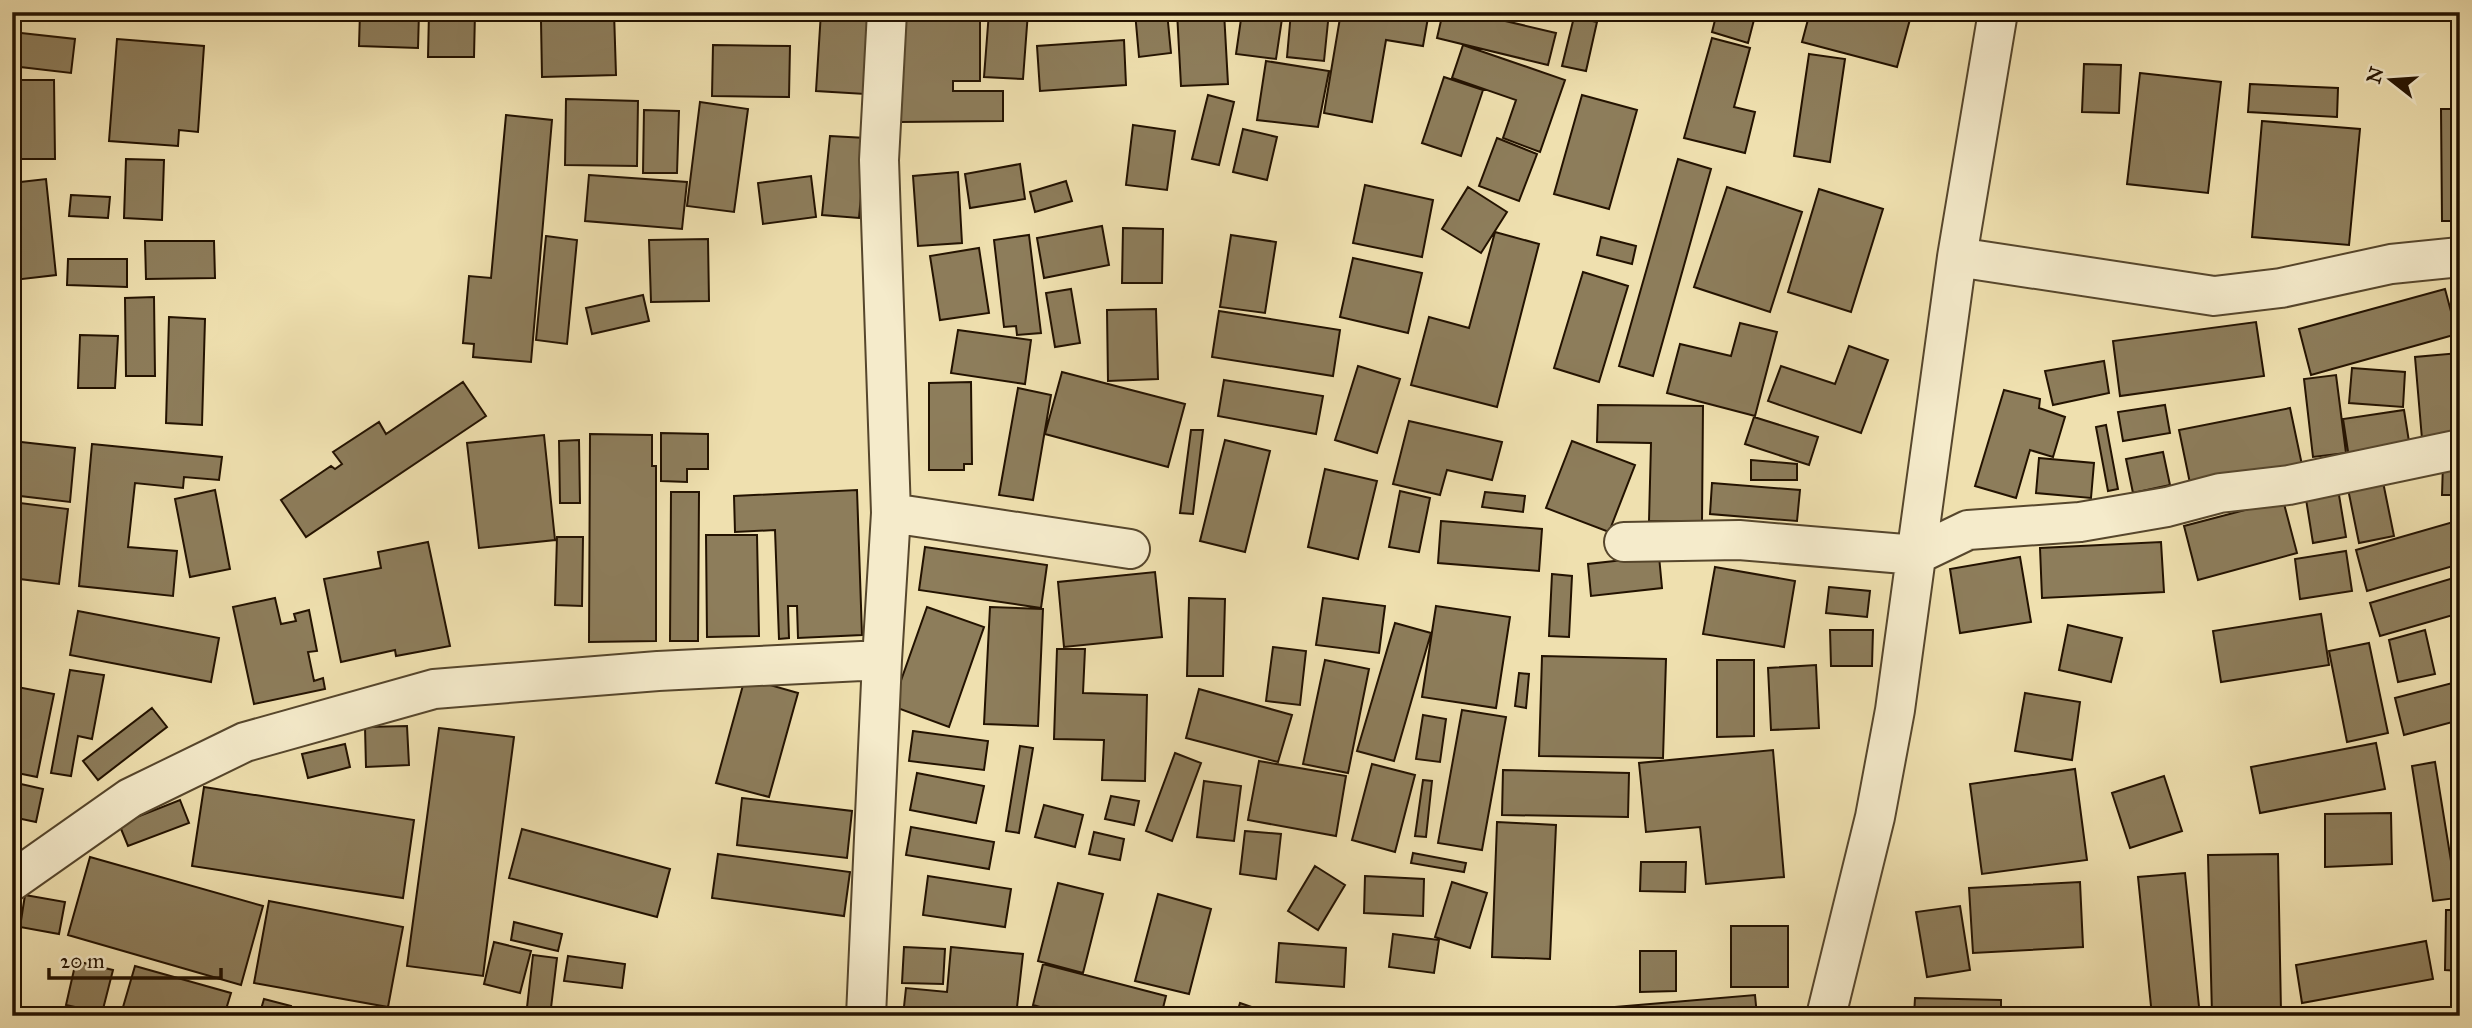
<svg xmlns="http://www.w3.org/2000/svg" width="2472" height="1028" font-family="'IM FELL Great Primer',serif">
<style>
.building{fill:#8d7d5b;stroke:#231200;stroke-width:2}
.lines{fill:none;stroke-linecap:round;stroke-linejoin:round}
.minor-casing{stroke:#56462c;stroke-width:42}
.minor{stroke:#f5ebcb;stroke-width:38}
</style>
<rect width="100%" height="100%" fill="#efe0af"/>
<filter id="stains"><feTurbulence type="fractalNoise" baseFrequency=".00286" numOctaves="4"/><feColorMatrix values="0 0 0 0 .2 0 0 0 0 .09 0 0 0 0 .02 0 0 0 .5 -.17"/></filter>
<radialGradient id="worn" r=".72"><stop offset=".6" stop-color="#630" stop-opacity="0"/><stop offset="1" stop-color="#630" stop-opacity=".3"/></radialGradient>
<path class="building" d="M360 12H419L418 48 359 46Z
M429 12H475L474 57H428Z
M559 12H614L616 75 542 77 541 21 559 20Z
M821 12H871L865 94 816 91Z
M899 12H980V81H953V91H1003V121L900 122Z
M989 12H1028L1023 79 984 77Z
M1135 12H1167L1171 53 1139 57Z
M1177 12H1224L1228 84 1181 86Z
M1242 12H1283L1276 59 1236 54Z
M1291 12H1329L1324 61 1287 57Z
M1341 12H1429L1423 46 1386 40 1372 122 1324 113Z
M1443 12H1481L1480 15 1556 33 1548 65 1437 38Z
M1717 12H1756L1748 43 1712 32Z
M1810 12H1912L1897 67 1802 42Z
M1574 17 1597 22 1586 71 1562 66Z
M12 32 75 39 71 73 12 66Z
M1712 38 1750 48 1734 107 1755 112 1745 153 1684 138Z
M117 39 204 46 198 132 179 130 178 146 109 141Z
M1124 40 1126 85 1040 91 1037 46Z
M713 45 790 46 789 97 712 96Z
M1463 45 1565 80 1540 152 1503 138 1516 100 1452 78Z
M1809 54 1845 59 1830 162 1794 156Z
M1266 61 1329 71 1318 127 1257 120Z
M2084 64 2121 65 2119 113 2082 112Z
M2140 73 2221 82 2208 193 2127 184Z
M1444 77 1483 90 1461 156 1422 143Z
M12 80H54L55 159H14Z
M2250 84 2338 88 2337 117 2248 112Z
M1208 95 1234 102 1219 165 1192 159Z
M1582 95 1637 110 1609 209 1554 194Z
M566 99 638 101 637 166 565 165Z
M700 102 748 109 734 212 687 206Z
M2441 109H2460V221H2442Z
M644 110 679 111 677 173H643Z
M506 115 552 120 531 362 473 357 474 344 463 343 469 276 491 278Z
M2262 121 2360 129 2349 245 2252 237Z
M1133 125 1175 131 1167 190 1126 185Z
M1243 129 1277 137 1267 180 1233 172Z
M830 136 866 138 859 218 822 215Z
M1497 138 1537 154 1519 201 1479 186Z
M126 159 164 160 162 220 124 218Z
M1678 159 1711 169 1653 376 1619 366Z
M1020 164 1025 199 970 208 965 174Z
M958 172 962 243 918 246 913 176Z
M589 175 687 182 682 229 585 221Z
M811 176 816 217 763 224 758 183Z
M46 179 56 275 14 280 12 183Z
M1066 181 1072 201 1035 212 1030 192Z
M1365 185 1433 200 1422 257 1353 243Z
M1468 187 1507 212 1481 253 1442 229Z
M1727 187 1802 212 1770 312 1694 287Z
M1819 189 1883 209 1851 312 1788 292Z
M71 195 110 197 108 218 69 216Z
M1102 226 1109 265 1044 278 1037 238Z
M1123 228 1163 229 1162 283H1122Z
M1495 232 1539 244 1497 407 1411 385 1429 317 1469 328Z
M1029 235 1041 333 1017 335 1016 326 1004 327 994 240Z
M1231 235 1276 242 1265 313 1220 307Z
M546 236 577 240 567 344 536 340Z
M1601 237 1636 246 1632 264 1597 255Z
M708 239 709 301 651 302 649 240Z
M145 241H214L215 278 146 279Z
M979 248 989 313 940 320 930 256Z
M1353 258 1422 273 1408 333 1340 317Z
M68 259H127V287L67 285Z
M1583 272 1628 286 1599 382 1554 368Z
M1071 289 1080 343 1055 347 1046 293Z
M2445 289 2457 334 2311 375 2299 329Z
M643 295 649 321 592 334 586 308Z
M154 297 155 376H126L125 298Z
M1156 309 1158 379 1108 381 1107 310Z
M1219 311 1340 330 1333 376 1212 357Z
M169 317 205 319 202 425 166 423Z
M2256 322 2264 376 2120 396 2113 341Z
M1740 323 1777 332 1755 416 1667 393 1680 344 1731 356Z
M958 330 1031 340 1025 384 951 373Z
M80 335 118 336 115 388H78Z
M1849 346 1888 360 1861 433 1768 401 1781 366 1835 384Z
M2459 353 2460 435 2422 439 2415 357Z
M2104 361 2109 393 2053 405 2045 371Z
M1358 366 1400 379 1377 453 1335 440Z
M2352 368 2405 372 2403 407 2349 403Z
M1062 372 1185 404 1168 467 1045 434Z
M2336 375 2346 453 2313 457 2304 379Z
M1224 380 1323 396 1316 434 1218 416Z
M463 382 486 416 306 537 281 500 331 466 335 469 342 464 333 452 379 422 386 434Z
M971 382 972 464H964V470H929V383Z
M1018 388 1051 395 1033 500 999 495Z
M2004 390 2040 399 2039 408 2065 417 2053 457 2030 450 2016 498 1975 486Z
M1598 405 1703 406 1702 522 1649 521 1651 443 1597 442Z
M2165 405 2170 433 2123 441 2118 412Z
M2290 408 2302 465 2191 488 2179 430Z
M2404 410 2410 448 2349 458 2343 419Z
M1754 417 1818 437 1809 465 1745 444Z
M1409 421 1502 442 1492 480 1447 470 1440 495 1393 484Z
M2106 425 2118 489 2108 491 2096 427Z
M1191 430H1203L1193 514 1180 513Z
M661 433 708 434V469H687V482L661 481Z
M590 434 652 435V466H656V641L589 642Z
M544 435 555 540 479 548 467 443Z
M579 440 580 503H560L559 441Z
M1225 440 1270 451 1245 552 1200 541Z
M12 441 75 448 70 502 12 495Z
M1572 441 1635 465 1609 532 1546 508Z
M92 444 222 457 219 480 184 477 183 488 135 483 128 547 177 551 173 596 79 586Z
M2163 452 2170 485 2133 493 2126 459Z
M2039 458 2094 463 2091 498 2036 493Z
M1751 460 1797 464V480H1751Z
M2443 463H2460V495H2442Z
M1325 469 1377 481 1358 559 1308 547Z
M2383 482 2394 536 2359 543 2348 489Z
M1712 483 1800 490 1797 521 1710 514Z
M2338 489 2346 537 2313 543 2305 493Z
M215 490 230 569 190 577 175 499Z
M857 490 862 635 798 638 797 606H788L789 638 779 639 775 530 735 532 734 496Z
M1400 491 1430 498 1419 552 1389 547Z
M671 492H699L698 641H670Z
M1485 492 1525 496 1523 512 1482 507Z
M2283 500 2297 553 2198 580 2184 526Z
M12 502 68 509 59 584 12 578Z
M2460 520V564L2367 591 2356 550Z
M1441 521 1542 529 1539 571 1438 563Z
M706 535H757L759 636 707 637Z
M557 537H583L582 606 555 605Z
M428 542 450 646 396 656 395 650 341 662 324 579 381 568 378 552Z
M2161 542 2164 592 2042 598 2040 548Z
M925 547 1047 565 1041 608 919 590Z
M2346 551 2352 591 2300 599 2295 559Z
M1659 556 1662 588 1591 596 1588 564Z
M2020 557 2031 622 1960 633 1950 569Z
M1715 567 1795 581 1784 647 1703 634Z
M1155 572 1162 637 1064 647 1058 582Z
M1552 574 1572 576 1569 637 1549 636Z
M2460 576V613L2380 636 2370 603Z
M1829 587 1870 591 1867 617 1826 613Z
M275 598 281 624 296 621 294 614 309 610 317 651 308 652 314 681 323 678 325 689 254 704 233 607Z
M1189 598 1225 599 1223 676H1187Z
M1323 598 1385 606 1379 653 1316 645Z
M1436 606 1510 617 1496 708 1422 697Z
M927 607 984 627 949 727 892 706Z
M990 607 1043 609 1038 726 984 724Z
M78 611 219 638 211 682 70 655Z
M2321 614 2329 665 2221 682 2213 631Z
M1395 623 1431 633 1394 761 1357 751Z
M2068 625 2122 638 2111 682 2059 670Z
M1830 630H1873L1872 666H1831Z
M2425 630 2435 674 2398 682 2389 640Z
M2369 643 2388 733 2347 742 2329 651Z
M1273 647 1306 651 1300 705 1266 701Z
M1057 649H1085L1083 693 1147 695 1145 781 1102 780 1104 740 1054 739Z
M1542 656 1666 659 1663 758 1539 756Z
M1325 660 1369 669 1348 773 1303 764Z
M1717 660H1754V736L1717 737Z
M1816 665 1819 728 1771 730 1768 668Z
M70 670 104 675 92 739 78 736 71 776 51 773Z
M1519 673 1529 674 1526 708 1515 706Z
M745 678 798 693 769 797 716 783Z
M2460 681V720L2404 735 2395 698Z
M12 686 54 694 37 777 12 772Z
M1199 689 1292 715 1278 762 1186 738Z
M2025 693 2080 702 2072 760 2015 751Z
M152 708 167 727 98 780 83 761Z
M1462 710 1506 717 1482 850 1438 843Z
M1423 715 1446 719 1440 762 1416 759Z
M407 726 409 765 366 767 365 727Z
M439 728 514 737 483 976 407 966Z
M913 731 988 741 984 770 909 761Z
M2376 743 2385 789 2260 813 2251 767Z
M345 744 350 767 308 778 302 754Z
M1020 746 1033 748 1019 833 1006 831Z
M1773 750 1784 877 1706 884 1700 827 1646 832 1639 763Z
M1175 753 1201 763 1172 841 1146 831Z
M1259 761 1346 776 1336 836 1248 820Z
M2435 762 2457 898 2433 901 2412 766Z
M1372 764 1415 775 1395 852 1352 840Z
M2075 769 2087 860 1982 874 1970 784Z
M1503 770 1629 773 1628 817 1502 815Z
M917 773 984 786 976 823 910 810Z
M2164 776 2182 831 2130 848 2112 793Z
M1423 780 1432 781 1426 837 1415 836Z
M1204 781 1241 786 1234 841 1197 837Z
M12 782 43 789 36 822 12 817Z
M204 787 414 820 403 898 192 866Z
M1111 796 1139 801 1134 825 1105 819Z
M742 798 852 811 847 858 737 845Z
M180 800 189 823 128 846 119 824Z
M1044 805 1083 815 1075 847 1035 837Z
M2391 813 2392 864 2325 867V814Z
M1497 822 1556 825 1550 959 1492 957Z
M911 827 994 842 989 869 906 855Z
M522 829 670 869 657 917 509 878Z
M1245 831 1281 834 1276 879 1240 874Z
M1094 832 1124 839 1120 860 1089 854Z
M1413 853 1466 863 1464 872 1411 863Z
M718 854 850 872 844 916 712 898Z
M2278 854 2281 1012 2212 1015 2208 855Z
M90 857 263 906 241 985 68 935Z
M1641 862H1686L1685 892 1640 891Z
M1315 866 1345 885 1318 930 1288 911Z
M2185 873 2200 1016H2152L2138 877Z
M928 876 1011 889 1005 927 923 915Z
M1365 876 1424 879 1423 916 1364 913Z
M1452 882 1487 893 1470 948 1435 937Z
M2080 882 2083 947 1973 953 1969 888Z
M1058 883 1103 894 1083 973 1038 961Z
M1158 894 1211 909 1189 994 1135 981Z
M25 895 65 902 59 934 20 927Z
M269 901 403 927 388 1007 254 983Z
M1960 906 1970 970 1927 977 1916 912Z
M2446 910H2460V971L2445 970Z
M514 922 562 934 558 951 511 940Z
M1731 926H1788V987H1731Z
M1393 934 1439 940 1434 973 1389 967Z
M2426 941 2433 979 2302 1003 2296 965Z
M494 942 531 951 520 993 484 984Z
M1279 943 1346 948 1344 987 1276 982Z
M904 947 945 949 943 984 902 983Z
M951 947 1023 954 1016 1016H903L906 988 947 992Z
M1640 951H1676V991L1640 992Z
M533 955 557 958 550 1016H526Z
M568 956 625 964 622 988 564 981Z
M76 961 113 970 102 1013 66 1005Z
M1043 964 1166 996 1161 1016H1072L1033 1005Z
M135 966 231 993 224 1016 121 1014Z
M1755 995 1757 1016H1545V1013Z
M1915 998 2001 1000V1016H1914Z
M264 999 291 1006 289 1016H259Z
M1240 1003 1278 1016H1236Z"/>
<g class="lines">
<g class="minor-casing">
<path id="minor" d="M1957 257 2214 296 2281 288 2391 264 2460 257
M891 513 1130 549
M1624 542 1739 540 1916 555 1968 530 2080 522 2167 507 2220 493 2289 485 2460 449
M12 881 130 798 245 742 434 689 658 671 882 660
M866 1016 882 660 891 513 879 160 887 12
M1826 1016 1875 817 1895 710 1957 257 1998 12"/>
</g>
<use href="#minor" class="minor"/>
</g>
<rect width="2472" height="1028" fill="none" stroke="#efe0af" stroke-width="42"/>
<rect x="14" y="14" width="2444" height="1000" fill="none" stroke="#231200" stroke-width="3.5"/>
<rect x="21" y="21" width="2430" height="986" fill="none" stroke="#231200" stroke-width="2"/>
<g transform="translate(2391 80) rotate(287)" stroke="#f5ebcb" stroke-width="5" paint-order="stroke">
<path d="M0-5L12 26L0 18L-12 26Z" fill="#231200"/>
<text y="-10" font-size="19" font-weight="bold" text-anchor="middle" fill="#231200">N</text>
</g>
<path d="M49 968v10h172v-10" fill="none" stroke="#231200" stroke-width="3.5"/>
<text x="60" y="968" font-size="21" fill="#231200" stroke="#f5ebcb" stroke-width="5" paint-order="stroke">20 m</text>
<rect width="100%" height="100%" filter="url(#stains)"/>
<rect width="100%" height="100%" fill="url(#worn)"/>
</svg>
